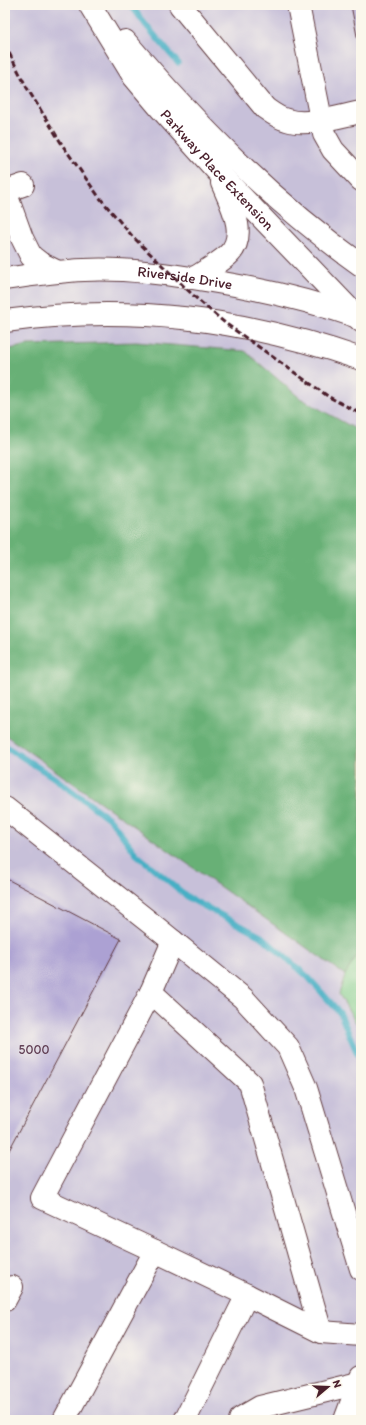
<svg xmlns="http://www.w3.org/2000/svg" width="366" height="1425" font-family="Itim,sans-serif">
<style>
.industrial{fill:#c7c0d9}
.green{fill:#80cc8a;stroke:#65765a}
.forest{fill:#68b076;stroke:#596850}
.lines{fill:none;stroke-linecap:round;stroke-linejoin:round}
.stream{stroke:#46afc5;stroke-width:6}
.building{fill:#aca1d3}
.minor-casing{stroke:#623c41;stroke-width:24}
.major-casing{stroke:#623c41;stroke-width:24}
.minor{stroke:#fff;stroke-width:22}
.major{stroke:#fff;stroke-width:22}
.rail{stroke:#4a1f2b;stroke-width:3;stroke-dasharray:6 3;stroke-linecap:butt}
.labels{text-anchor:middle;stroke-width:3.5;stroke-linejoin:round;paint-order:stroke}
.number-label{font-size:13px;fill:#624055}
.street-label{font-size:15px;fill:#4a1f2b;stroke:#fbf7ec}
</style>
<rect width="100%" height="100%" fill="#fbf7ec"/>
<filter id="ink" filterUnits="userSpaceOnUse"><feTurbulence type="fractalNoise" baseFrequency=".025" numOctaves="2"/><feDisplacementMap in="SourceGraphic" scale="8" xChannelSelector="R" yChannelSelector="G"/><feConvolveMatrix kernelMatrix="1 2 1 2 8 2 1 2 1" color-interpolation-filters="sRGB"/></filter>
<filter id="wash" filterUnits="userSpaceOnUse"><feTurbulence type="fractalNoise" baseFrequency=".012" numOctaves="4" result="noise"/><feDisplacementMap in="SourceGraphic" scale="16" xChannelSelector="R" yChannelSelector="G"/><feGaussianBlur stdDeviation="0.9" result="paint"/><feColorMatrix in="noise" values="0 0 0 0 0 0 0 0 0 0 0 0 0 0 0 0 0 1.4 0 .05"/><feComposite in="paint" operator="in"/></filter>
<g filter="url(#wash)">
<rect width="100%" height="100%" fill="#e7e1be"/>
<path class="industrial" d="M5 5H361V1420H5Z"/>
<path class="green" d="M361 949V1031L339 994 345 975Z"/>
<path class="forest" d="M136 342 245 351 300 398 361 432V949L345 975 5 735V350L28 345Z"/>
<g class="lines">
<path class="stream" d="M131 5 145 24 178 63
M5 746 53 777 111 820 136 854 189 898 262 937 308 977 340 1013 361 1062"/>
</g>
<g id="blocks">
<path class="building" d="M351 5H361V52H360Z
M5 878 121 939 5 1158Z"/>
</g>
</g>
<g filter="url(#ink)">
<use href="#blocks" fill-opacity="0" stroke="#623c41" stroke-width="1"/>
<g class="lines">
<g class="minor-casing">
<g id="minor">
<path d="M180 5 265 108C272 113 278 118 287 120 307 127 340 116 361 112"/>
<path d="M298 5 324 134 333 150 361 180"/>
<path d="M5 191 22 238 31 256 40 263 58 272"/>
<path d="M6 191 23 185"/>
<path id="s1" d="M5 279C31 275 57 271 84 270 126 268 168 274 211 281 262 289 312 301 361 318"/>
<path d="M5 321C130 304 242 318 361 359"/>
<path d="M5 808 158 929 243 998 288 1047 306 1088 361 1269"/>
<path d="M151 992 173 941"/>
<path d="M155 1251 247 1295"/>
<path d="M5 1300 12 1287"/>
<path d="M64 1420 155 1251 42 1198 151 992 250 1083 321 1332"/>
<path d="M185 1420 247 1295 321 1332 361 1335"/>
<path d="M240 1420 241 1418 260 1407 359 1383"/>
<path d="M345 1420 361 1377"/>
</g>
</g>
<g class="major-casing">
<g id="major">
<path id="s2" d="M90 5 134 77 161 109 217 171 361 321"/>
<path d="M125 41C195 123 272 202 361 265"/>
<path d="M194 278C205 271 218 264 228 255 249 236 231 204 222 183"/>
</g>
</g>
<use href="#minor" class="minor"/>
<use href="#major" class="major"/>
<path class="rail" d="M5 45 27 88 63 146 99 197 133 237 196 298 225 323 329 397 361 414"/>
</g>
</g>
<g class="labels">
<g class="number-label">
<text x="34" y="1054">5000</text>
</g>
<g class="street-label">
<text dy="5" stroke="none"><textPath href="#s2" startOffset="209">Parkway Place Extension</textPath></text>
<text dy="5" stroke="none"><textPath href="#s1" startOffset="181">Riverside Drive</textPath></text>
</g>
</g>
<rect width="366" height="1425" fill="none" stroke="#fbf7ec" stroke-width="20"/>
<g transform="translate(328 1387) rotate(71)" stroke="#fbf7ec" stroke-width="3" paint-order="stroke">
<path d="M0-3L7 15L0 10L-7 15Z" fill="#4a1f2b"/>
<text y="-6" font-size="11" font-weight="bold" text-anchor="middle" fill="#4a1f2b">N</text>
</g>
</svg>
